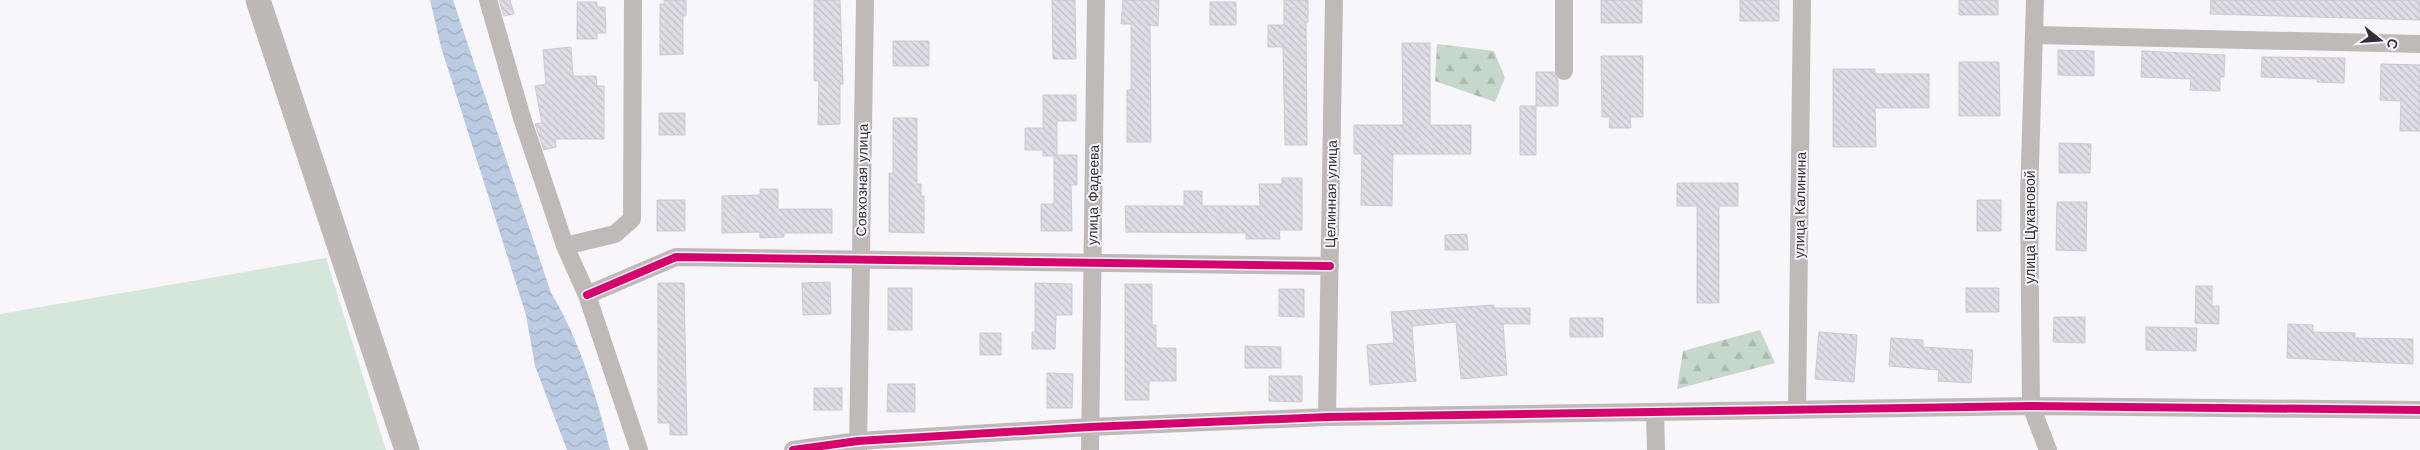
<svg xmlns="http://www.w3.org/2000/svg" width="2420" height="450" font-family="'Work Sans',sans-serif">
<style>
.green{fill:#d5e6da}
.forest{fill:url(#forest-firs)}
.water{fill:url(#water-waves)}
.building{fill:url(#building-back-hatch);stroke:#ccc9d1}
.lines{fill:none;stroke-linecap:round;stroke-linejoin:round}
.minor{stroke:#bfbab7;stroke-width:18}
.secondary{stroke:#beb9b7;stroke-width:25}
.cycleway-casing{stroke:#f7f5fb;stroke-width:11}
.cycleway{stroke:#d6006c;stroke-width:8}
.labels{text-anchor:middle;stroke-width:4;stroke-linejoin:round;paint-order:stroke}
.street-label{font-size:14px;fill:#322e39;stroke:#f7f5fb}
</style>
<defs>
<pattern id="forest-firs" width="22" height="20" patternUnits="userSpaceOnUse" patternTransform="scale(1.25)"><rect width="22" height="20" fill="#c5d8cb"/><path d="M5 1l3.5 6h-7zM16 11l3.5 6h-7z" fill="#aabaaf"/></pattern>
<pattern id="water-waves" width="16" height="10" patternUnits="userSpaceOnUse" patternTransform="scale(1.25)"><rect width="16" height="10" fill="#bacbe2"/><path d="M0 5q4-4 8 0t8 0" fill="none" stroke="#a0afc3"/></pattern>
<pattern id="building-back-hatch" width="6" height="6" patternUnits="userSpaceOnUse" patternTransform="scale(1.25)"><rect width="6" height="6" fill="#e0dde6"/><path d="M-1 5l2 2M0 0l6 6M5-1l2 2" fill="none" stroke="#c1bec6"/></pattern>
</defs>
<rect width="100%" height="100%" fill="#f8f6fa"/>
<path class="green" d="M326 258 386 450H0V314Z"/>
<path class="forest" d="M1437 44 1494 51 1505 78 1495 102 1435 81Z
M1760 330 1775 363 1677 389 1683 351Z"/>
<path class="water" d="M430 0H453L551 293C578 336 598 400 610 450H567L535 366 526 315 441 47Z"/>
<path class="building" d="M499 0H510L514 14 504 16Z
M664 0H686V16H683V54L660 55V4H664Z
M814 0H840L843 84H840V124L818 125 819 81H814Z
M1052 0H1075L1076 59H1053Z
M1123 0H1159L1158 26 1150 25 1151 142H1127V90H1131V24H1121Z
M1284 0H1308V22H1306L1307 145H1285L1283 47H1268V25H1284Z
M1601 0H1642V23H1601Z
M1740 0H1779V21H1740Z
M1959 0H1998V15H1959Z
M2211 0H2420V20L2210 14Z
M577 2H597V7H605L606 33H597V39H577Z
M1210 2H1236V25H1210Z
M893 41H929V66H893Z
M1402 43H1430V125H1471V154H1393L1392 206 1361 205 1362 154H1354V125H1403Z
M571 47 573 76H596L597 86H604V139H555L556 147 544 150 535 124 542 123 535 86 546 84 543 50Z
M2058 50 2094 51V76L2058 75Z
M2142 51 2225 55 2224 77H2220V91L2190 90 2191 79 2141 77Z
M1601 56H1643V117H1630L1631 128H1609L1610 117H1602Z
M2262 57 2345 58 2344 83 2317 82V79L2261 77Z
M1959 62H1999L2000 116H1959Z
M2381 64 2420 65V131H2400L2401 101 2380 100Z
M1833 69H1875V74H1929V108H1875L1876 147H1833Z
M1536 72H1554L1558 80V106H1536Z
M1043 95H1076V121H1057V155H1077V185H1071L1072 231H1041V204H1054V156H1043V150H1025V128H1043Z
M1520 106H1536V155H1520Z
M659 113H685V135H659Z
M893 118H917V184H921V196H924V233L889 232V173H893Z
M2059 143 2091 144 2090 173H2059Z
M1282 178H1302V230H1279L1280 239H1246V233L1126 232 1125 206H1184V191H1202V206H1260L1259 184H1282Z
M1677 183H1738V206H1719V303H1697V206H1677Z
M760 189H778V209H832V233H784V237L760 238V232L722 233V196L760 195Z
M657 200H685V231H657Z
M1977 200H2001V231H1977Z
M2057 202H2087L2086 251 2056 250Z
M1467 234 1468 250H1445V235Z
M830 282 831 314 803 315 802 283Z
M658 283H684L687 435H670V423H658Z
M1035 283 1072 284V315H1056L1055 349H1032V332H1035Z
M1125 284H1152V325H1156V348H1176V381H1149V400H1125Z
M2196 286H2212V306H2219V324L2195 323Z
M888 288H912V330H888Z
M1966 288H1999V312H1966Z
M1279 289H1304V317L1279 316Z
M1494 305V308H1530V324H1503L1507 375 1461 379 1456 322 1412 326 1416 381 1370 385 1367 345 1394 343 1391 312Z
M2054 317H2085V343L2053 342Z
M1570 318H1603V337H1570Z
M2288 324 2313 325V332L2355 333V338L2413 339V364L2287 358Z
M2146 327 2197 328 2196 351 2146 350Z
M1819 332 1857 335 1854 382 1815 379Z
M980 333H1001V355H980Z
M1891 338 1923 340V347L1973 350 1971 383 1938 381 1939 370 1889 366Z
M1245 346 1281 347V368H1245Z
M1047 373 1073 374 1072 408H1047Z
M1269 376H1302V402L1269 401Z
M888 384H915V412H887Z
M814 388H842V410H814Z"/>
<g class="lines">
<path class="minor" d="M488 0 522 118 565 246 587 295 639 450
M2035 0 2029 199 2031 406 2048 450
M2035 35 2420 44
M1564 71V0
M565 246 615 234 632 219 633 0
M587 295 676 257 1330 266
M1797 410 1802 0
M1655 412 1656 450
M1327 417 1334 0
M793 450 858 441 1090 427 1327 417 2031 406 2420 410
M858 450 865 0
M1090 450 1096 0"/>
<path class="secondary" d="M258 0 407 450"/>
<g class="cycleway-casing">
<path id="cycleway" d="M587 295 676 257 1330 266
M793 450 858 441 1090 427 1327 417 2031 406 2420 410"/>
</g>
<use href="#cycleway" class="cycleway"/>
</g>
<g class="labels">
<g class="street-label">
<text transform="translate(862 180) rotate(-89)" y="5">Совхозная улица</text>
<text transform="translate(1331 194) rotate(-89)" y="5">Целинная улица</text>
<text transform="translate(1093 195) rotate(-89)" y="5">улица Фадеева</text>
<text transform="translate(1800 205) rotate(-89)" y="5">улица Калинина</text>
<text transform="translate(2030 227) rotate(-90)" y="5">улица Цукановой</text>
</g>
</g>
<g transform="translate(2380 40) rotate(107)" stroke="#f7f5fb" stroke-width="4" paint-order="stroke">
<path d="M0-4L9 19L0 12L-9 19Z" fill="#322e39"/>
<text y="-8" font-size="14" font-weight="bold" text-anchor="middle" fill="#322e39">С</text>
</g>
</svg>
